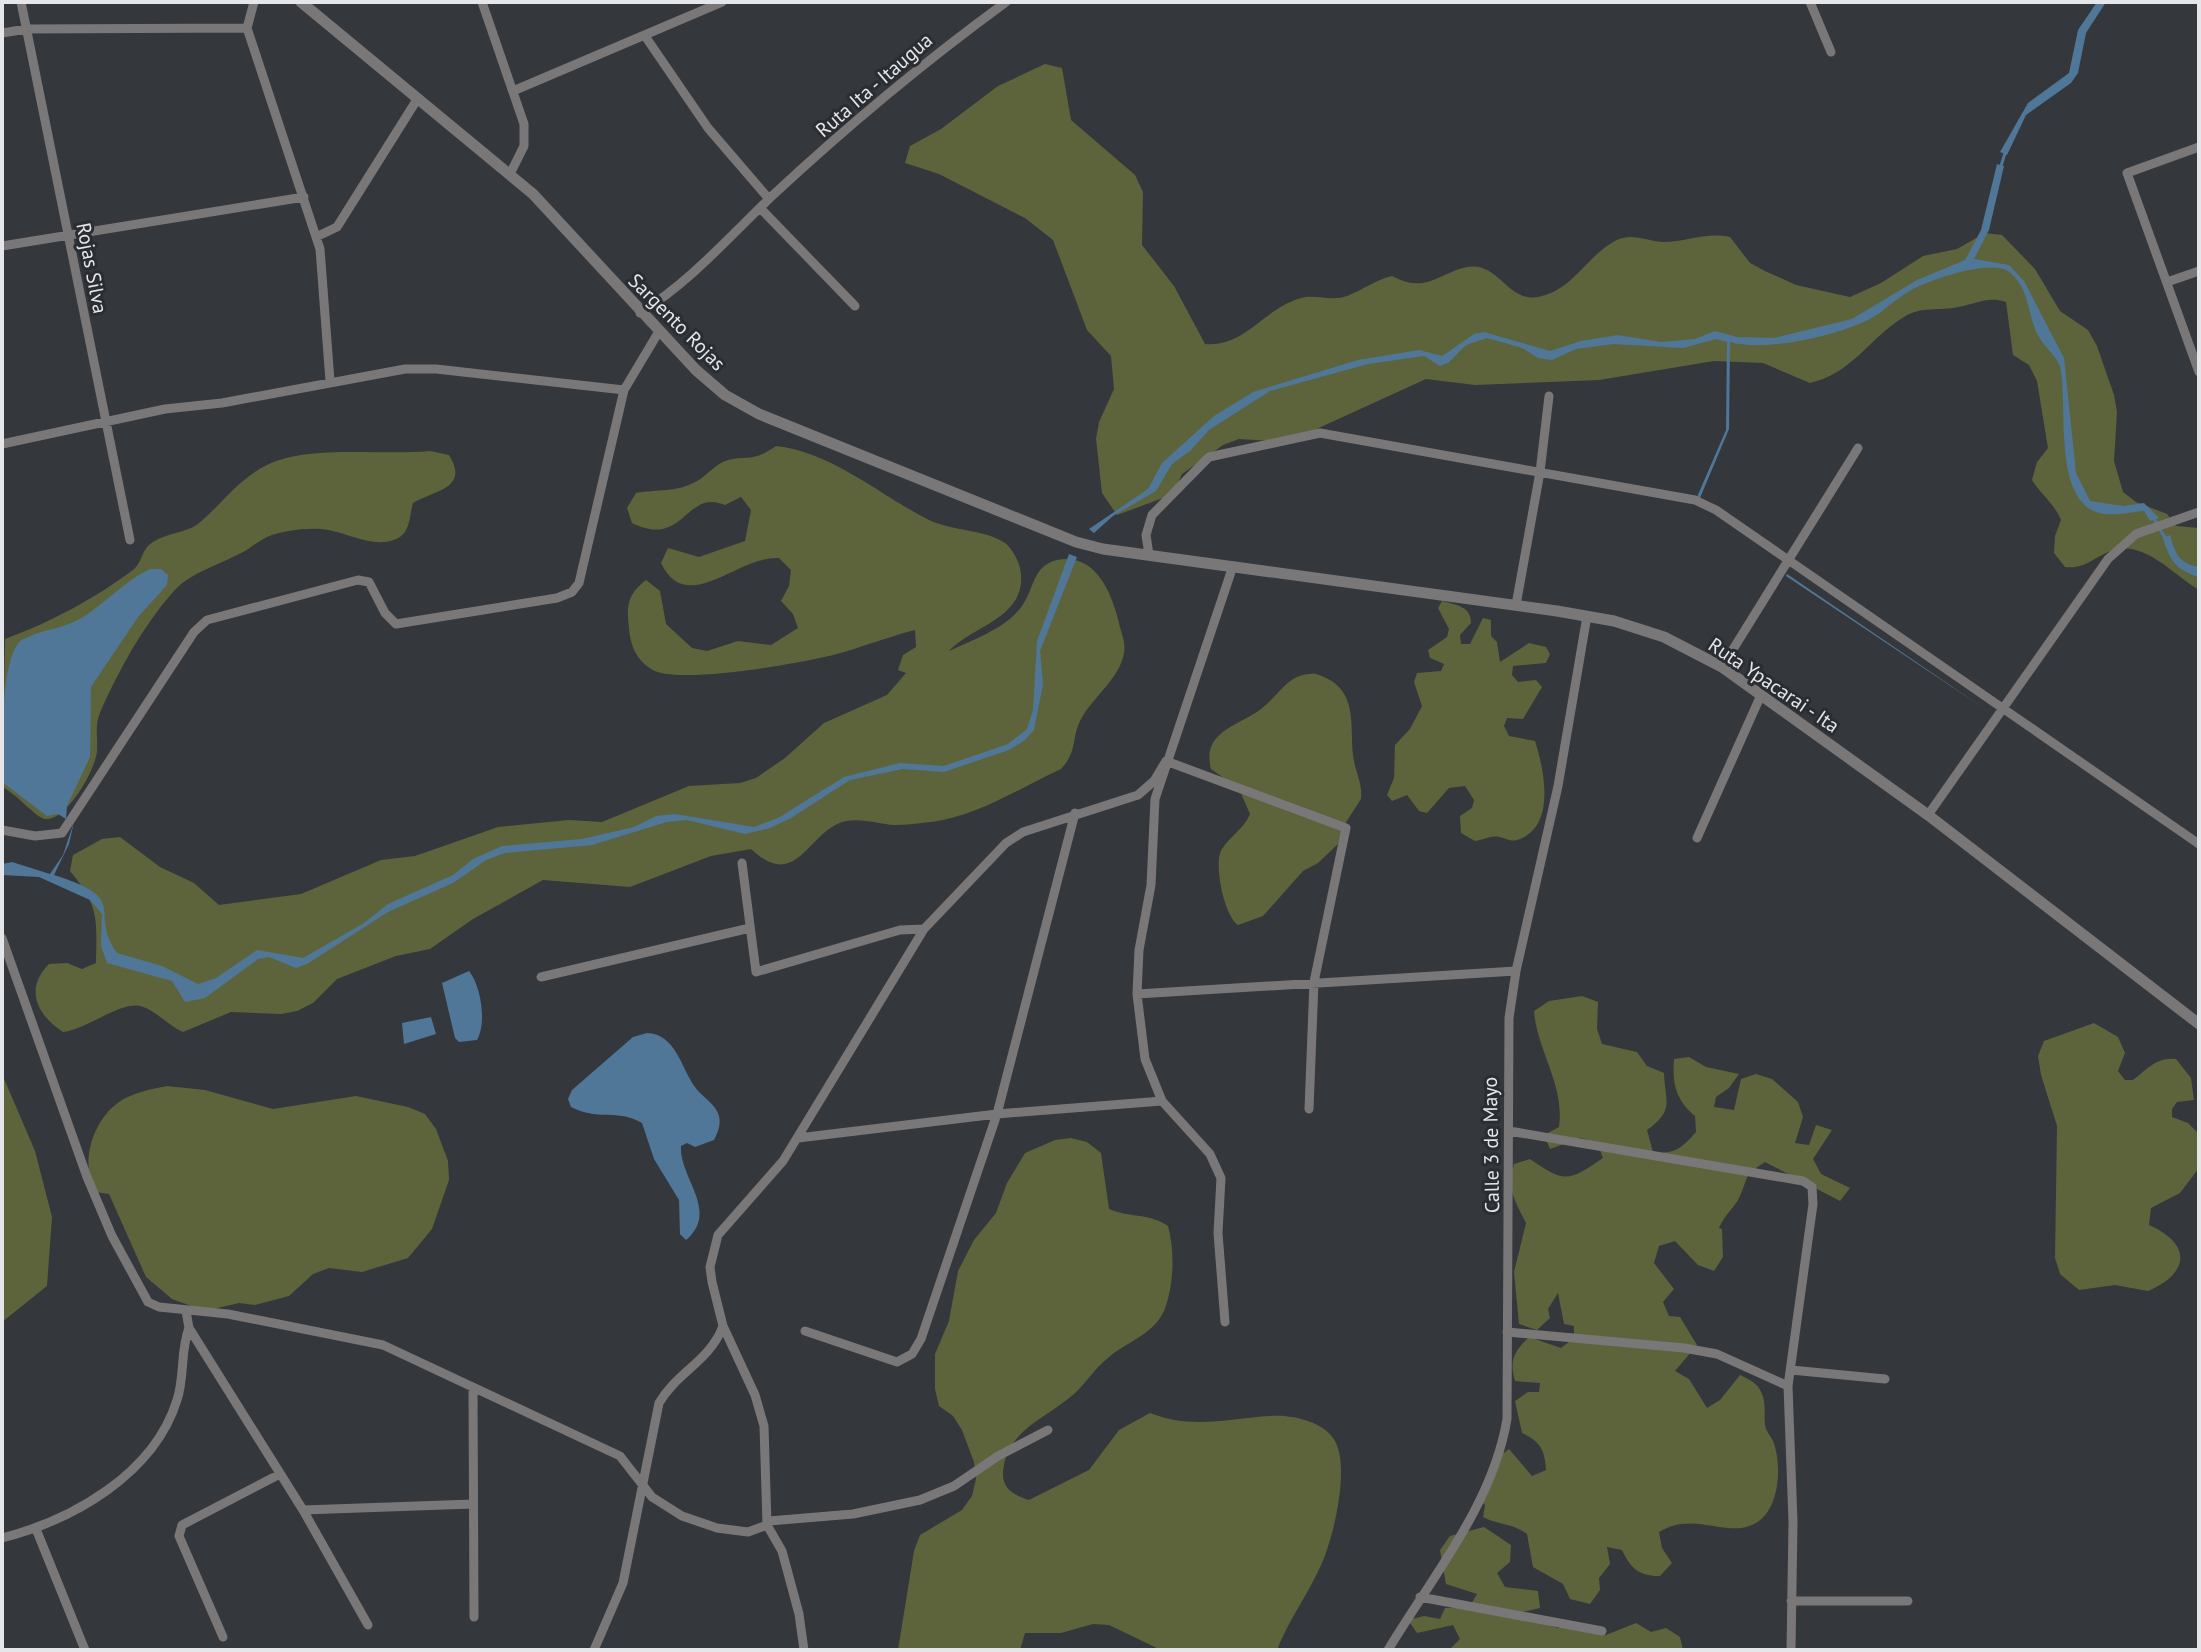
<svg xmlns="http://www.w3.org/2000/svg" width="2201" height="1652" font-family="'PT Sans',sans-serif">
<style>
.green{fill:#5d643c}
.water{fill:#507797}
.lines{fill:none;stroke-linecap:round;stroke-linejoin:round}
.stream{stroke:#507797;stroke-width:3}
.minor{stroke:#7a7779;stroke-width:9}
.tertiary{stroke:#7a7779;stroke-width:11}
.labels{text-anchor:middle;stroke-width:6;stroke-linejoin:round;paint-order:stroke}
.street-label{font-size:20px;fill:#e4e6ea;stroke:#2a2d32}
</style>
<rect width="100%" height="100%" fill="#34373c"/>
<path class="green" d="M1045 64 1062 68 1071 120 1135 175 1143 192 1142 245 1174 286 1205 344C1245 347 1263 310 1298 299 1314 293 1331 302 1347 296 1363 290 1375 280 1392 276 1427 294 1436 274 1467 267 1500 261 1508 306 1542 296 1574 288 1588 255 1615 241 1632 232 1645 241 1663 242 1686 242 1706 232 1730 237L1750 263 1765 271 1796 285 1850 297 1881 283 1923 256 1957 249 1985 233 2002 235 2035 269 2060 311 2088 330 2097 346 2114 395 2117 412 2114 461 2123 492 2136 502 2167 514 2176 526 2199 528V590C2173 575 2144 539 2111 551 2092 558 2086 569 2065 567L2054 553 2055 536 2061 520C2054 503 2041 495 2032 480L2037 462 2048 448 2037 381 2029 365 2013 355 2006 302C1987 296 1977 304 1958 307 1939 311 1922 306 1904 317 1869 338 1853 373 1810 383L1763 363 1714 361 1599 380 1475 385 1426 379 1288 442 1239 439 1223 445 1182 474 1176 488 1163 498 1117 515 1102 493 1096 439 1099 422 1114 389 1111 356 1087 330 1053 240 1025 218 939 174 905 163 910 146 941 129 998 86Z
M776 446C832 452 881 496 929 520 952 531 984 529 1005 543 1013 549 1021 565 1021 575 1025 618 970 627 949 651 974 639 1005 629 1022 606 1035 588 1032 566 1057 560 1096 552 1112 594 1119 623 1121 632 1126 643 1124 653 1120 678 1093 697 1081 719 1071 738 1078 751 1061 769 1020 788 976 817 931 822 919 823 907 825 895 825 880 824 861 818 846 821 807 830 798 893 751 849L711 856 630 887 543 880 473 919 430 949 396 956 337 979 313 1003 297 1011 281 1014 231 1012 183 1032C169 1026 154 1009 140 1006 119 1002 88 1029 63 1032 37 1015 24 989 49 964L67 963 82 969 96 963C97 918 99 906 70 871L73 855 102 839 120 837 160 867 194 883 219 905 301 894 381 860 415 856 498 827 569 820 602 822 689 786 740 783 756 778 785 758 824 723 887 695 906 673 898 670 903 655 916 647 915 630C887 637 860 648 833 655 801 663 675 686 651 669 636 660 630 644 629 628 626 605 628 594 646 580L660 591 666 624 692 648 707 651 738 641 771 645 798 628 793 614 781 601 789 586 791 570 779 558C737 556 687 617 661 563L668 548 699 557 745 541 751 510 741 497 725 505C685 488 685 549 632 523L627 508 636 493C658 489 676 493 697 481 706 476 714 466 723 462 744 453 749 465 776 446Z
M430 451 449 455C470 489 434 490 413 503 409 516 411 533 396 539 372 550 345 530 320 529 304 528 281 531 267 537 258 541 250 549 241 553 217 566 191 572 173 592 143 626 120 668 101 710 94 726 98 736 97 751 96 769 66 822 45 819 35 817 17 794 2 787L5 639C51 622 94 599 133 570 143 562 141 549 153 542 166 533 186 533 198 524 222 504 238 479 267 465 309 444 382 456 430 451Z
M1442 601C1456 605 1471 606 1471 623L1460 635 1461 644H1470L1483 618 1491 620V636L1497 642 1500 662 1529 643 1546 647 1550 654 1546 663 1513 666 1512 675 1518 682 1536 680 1542 687 1523 719 1507 718 1504 726 1509 736 1535 741C1544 769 1557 828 1517 840 1510 842 1506 838 1499 837 1492 835 1483 840 1475 841L1461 833 1460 816 1472 808 1474 800 1465 786 1449 788 1427 813 1419 811 1407 795 1392 801 1387 795 1394 778 1395 745 1410 729 1422 706 1414 682 1417 673 1441 671 1444 664 1430 658 1428 650 1447 637 1449 629 1438 608Z
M1316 674C1358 687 1350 720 1353 754 1354 770 1363 783 1361 799L1343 827 1338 844 1318 863 1303 871 1263 916 1238 925C1224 916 1213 862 1222 849 1230 836 1244 829 1250 814L1239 789 1211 769C1201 731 1239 726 1261 709 1281 694 1288 672 1316 674Z
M1582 996 1598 1002 1597 1029 1602 1044 1637 1052 1647 1066 1664 1073C1665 1102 1675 1110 1647 1130L1653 1152C1674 1155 1682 1148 1696 1132L1695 1116C1676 1100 1672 1084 1674 1059L1689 1057 1706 1067 1739 1074 1729 1088 1716 1097 1714 1107 1734 1110 1741 1079 1756 1074 1772 1079 1798 1102 1803 1117 1795 1143 1809 1145 1816 1125 1832 1130 1813 1159 1821 1174 1850 1188 1840 1201 1765 1162C1741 1177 1749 1179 1738 1200 1732 1210 1724 1216 1719 1228L1722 1229 1723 1257 1714 1271 1698 1265 1675 1241 1659 1246 1654 1263 1674 1289 1663 1302 1669 1316 1680 1317 1697 1345 1675 1371 1689 1379 1707 1408 1720 1400 1740 1375C1750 1380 1758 1383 1762 1394 1766 1403 1764 1415 1765 1425 1766 1431 1770 1435 1773 1441 1782 1463 1780 1506 1759 1521 1729 1542 1697 1509 1659 1532L1662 1548 1672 1563 1660 1576C1639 1576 1631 1569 1622 1550L1607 1547 1610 1564 1599 1578 1600 1590 1590 1604 1570 1599 1563 1584 1533 1567 1527 1534C1512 1523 1498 1525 1483 1517L1485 1505 1481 1501 1496 1459 1509 1449 1532 1476 1546 1470C1545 1450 1540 1441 1522 1433L1515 1401 1528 1392H1539L1540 1383 1515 1381C1509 1361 1514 1351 1529 1337L1561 1348 1574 1338V1326L1564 1324 1558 1293 1548 1309 1550 1318 1537 1330 1519 1324 1514 1272 1526 1223C1515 1201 1506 1188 1514 1164L1530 1159C1565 1183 1568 1182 1603 1158L1597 1143 1581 1138 1550 1149 1544 1135 1559 1127C1565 1085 1537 1051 1534 1011L1549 1001Z
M2094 1023 2118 1037 2125 1053 2118 1071 2125 1080H2133C2148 1069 2156 1057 2176 1059L2191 1078 2194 1100 2177 1102 2172 1109V1117L2188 1123 2199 1134V1168L2180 1193 2151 1208 2149 1225C2192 1244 2190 1273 2148 1291L2115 1285 2079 1290 2060 1274 2055 1258 2057 1126 2041 1075 2038 1056 2044 1041Z
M2 1074 35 1151 52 1217 47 1286 2 1322Z
M167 1086 205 1090 273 1109 356 1096 408 1107 425 1114 436 1129 448 1161 449 1180 432 1229 408 1258 362 1272 329 1268 313 1274 289 1296 255 1305 239 1303 205 1311 172 1299 146 1277 109 1194 95 1192C80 1163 92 1121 119 1102 132 1093 151 1089 167 1086Z
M1071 1138 1087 1142 1101 1153 1109 1209C1130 1218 1150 1213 1168 1226 1175 1252 1174 1286 1164 1311 1153 1335 1126 1342 1108 1358 1095 1368 1086 1383 1074 1394 1047 1418 1006 1430 1003 1472 1002 1489 1014 1495 1029 1500L1089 1470 1119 1430 1150 1413C1192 1430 1229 1418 1271 1416 1291 1414 1327 1422 1336 1443 1349 1471 1334 1535 1322 1563 1309 1593 1289 1619 1277 1650H1161L1109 1625 1093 1624 1061 1633H1025L1020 1650H898L914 1551 920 1535 962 1510 972 1496 976 1479 974 1462 962 1430 953 1416 939 1406 935 1389V1354L949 1321 958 1271 974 1240 996 1213 1007 1183 1025 1153 1055 1140Z
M1484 1527 1511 1545 1510 1562 1497 1573 1505 1587 1538 1591 1540 1608 1510 1615 1558 1628 1573 1623 1606 1635 1636 1623 1651 1632 1666 1628 1680 1637 1683 1650H1449L1460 1639 1453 1625 1417 1633 1408 1620 1424 1616 1440 1619 1445 1608H1469L1477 1594 1446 1584 1440 1550 1450 1536Z"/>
<path class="water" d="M2097 2H2106L2086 33 2078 73 2071 83 2026 115 2007 155 2000 152 2028 103 2069 73 2078 30Z
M1997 164 2004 166 1989 230 1974 259 2009 265 2024 281 2064 358 2076 473 2090 501 2123 506 2144 503 2159 518 2150 521 2144 511C2127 512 2106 519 2090 509 2054 486 2068 402 2060 366 2054 353 2045 348 2039 337 2027 317 2031 288 2008 271 1990 259 1926 280 1908 292 1894 300 1883 312 1868 320 1835 336 1766 352 1730 342L1729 429 1700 498 1697 497 1726 430 1727 342 1716 339 1683 348 1613 344 1576 349 1552 360 1538 358 1522 348 1487 338 1466 345 1448 363 1440 366 1424 356 1368 364 1270 391 1209 430 1190 451 1172 464 1156 491 1113 516 1094 533 1089 529 1148 489 1162 463 1214 416 1253 392 1358 360 1419 350 1442 356 1474 334 1484 332 1550 351 1581 341 1618 335 1661 342 1695 339 1715 331 1737 337 1774 338 1852 319 1917 280 1965 260 1981 230Z
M2170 535C2175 553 2179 564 2199 567V577C2176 570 2170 561 2163 538Z
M1069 554 1077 557 1040 651 1043 684 1034 730 1024 741 1009 750 944 772 903 769 850 780 791 818 770 828 745 834 687 820 667 822 592 845 505 853 486 860 453 883 388 912 307 964 296 968 269 957 258 959 205 998 185 1002 172 981 107 963 101 946 102 914 90 900 39 877 2 875V864L12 862 50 874 63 855 74 822 69 844 54 875C133 900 87 910 117 953L162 966 198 984 216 978 257 950 303 958 364 923 388 904 453 875 473 859 502 846 582 839 634 827 656 816 675 814 754 827 778 818 844 777 900 763 944 766 1008 744 1027 729 1033 710 1037 641Z
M150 569H161L168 575 167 585 138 617 91 687 90 757 67 806 66 819 58 814 47 816 2 782C2 755 0 653 22 640 39 630 62 629 80 619 105 604 124 581 150 569Z
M1787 574 1988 711 1786 576Z
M469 971C481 986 487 1023 477 1040L459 1042 455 1038 442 983Z
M431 1017 436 1034 404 1044 402 1023Z
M647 1033C676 1034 681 1068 695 1087 702 1097 716 1104 719 1116 721 1125 718 1132 714 1140L695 1147 687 1143 681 1146C679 1178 720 1211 686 1240L680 1234 679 1200 654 1159 642 1123C615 1108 602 1122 571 1107L568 1099 572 1090 633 1037Z"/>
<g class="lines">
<path class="stream" d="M2001 166 2006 150
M2153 517 2165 538"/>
<path class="minor" d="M21 2 130 540
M254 2 247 28 320 249 330 381
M482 2 524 124V146L510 174
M1810 2 1831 52
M2 33 27 29 247 28
M645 36 708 128 769 199
M513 91 722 2
M2199 147 2127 173 2199 372
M761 209 855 306
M316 237 337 227 418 98
M2 246 304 197
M2167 282 2199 271
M640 313C691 281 729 237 772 196 846 127 924 62 1006 2
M2 444 165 409 222 403 405 369H436L624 390
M1149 555 1146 535 1152 515 1209 457 1320 433 1695 500 1716 510 2199 844
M1516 605 1540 472 1549 396
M1722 667 1858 448
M1928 815 2108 559 2136 534 2199 512
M2 830 35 836 62 833 194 632 207 620 358 580 369 582 385 613 396 624 557 598 572 592 579 583 624 390 658 333
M1697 838 1761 695
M742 863 756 972 900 930 924 929
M2 938 87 1177 112 1236 148 1302 159 1307 228 1314 383 1345 620 1456 652 1497 682 1516 717 1528 748 1532 767 1525
M541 977 750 928
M1137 994 1516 971
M1509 1131 1803 1181 1812 1187 1813 1204 1788 1386 1793 1522 1791 1650
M798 1138 997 1114 1162 1101
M186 1311 189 1328 303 1510 368 1625
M1225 1322 1218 1233 1221 1178 1210 1154 1162 1101 1145 1059 1137 994 1139 950 1151 885 1155 799 1233 566
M805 1331 897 1362 912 1354 921 1339 997 1114 1075 813
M1507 1332 1684 1348 1717 1354 1788 1386
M1791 1370 1885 1379
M473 1389 474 1617
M303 1510 473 1504
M769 1521 853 1514 920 1500 954 1486 998 1456 1048 1430
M36 1529 85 1650
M2 1538C73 1520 154 1474 177 1400 185 1376 180 1351 189 1328
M1420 1597 1602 1631
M1791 1601H1908
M223 1637 179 1536 182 1525 280 1474
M594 1650 623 1583 659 1403C677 1372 710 1361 723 1326
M804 1650 799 1614 782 1551 767 1525 764 1426 755 1395 723 1326 712 1282 710 1267 718 1235 783 1161 924 929 1006 843 1023 832 1138 795 1154 781 1166 761 1346 828 1314 982 1309 1109
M1388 1650C1432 1577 1493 1504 1507 1419L1509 1018 1516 971 1558 786 1587 616"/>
<path class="tertiary" d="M301 2 533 194 696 370 725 395 759 414 1076 542 1103 549 1557 611 1614 621 1664 637 1722 667 1928 815 2199 1024"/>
</g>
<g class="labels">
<g class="street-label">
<text transform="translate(874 85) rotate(-41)" y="7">Ruta Ita - Itaugua</text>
<text transform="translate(92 268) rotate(79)" y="7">Rojas Silva</text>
<text transform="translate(677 322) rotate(45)" y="7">Sargento Rojas</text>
<text transform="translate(1774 685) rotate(34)" y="7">Ruta Ypacarai - Ita</text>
<text transform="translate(1491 1145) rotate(-91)" y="7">Calle 3 de Mayo</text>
</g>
</g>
<rect width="2201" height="1652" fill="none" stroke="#e4e6ea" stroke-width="8"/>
</svg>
